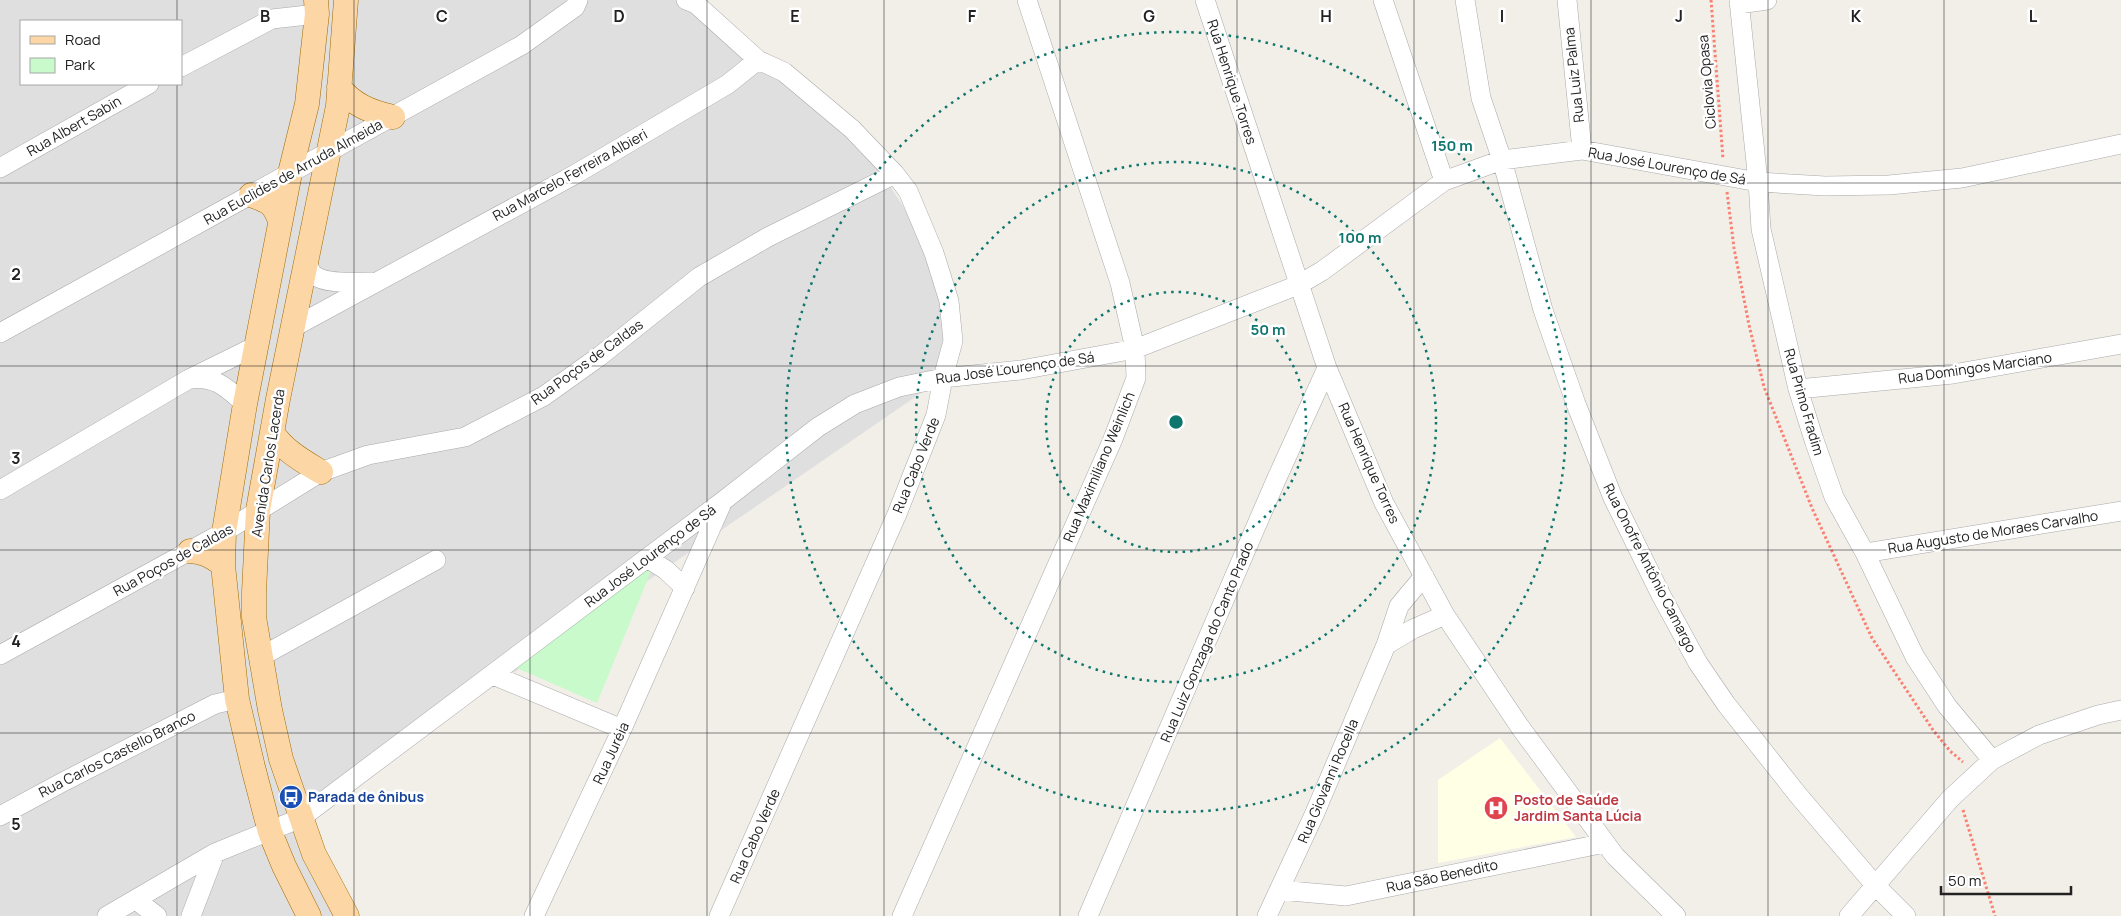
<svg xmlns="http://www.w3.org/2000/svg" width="2121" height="916" font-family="Manrope,sans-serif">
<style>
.residential{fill:#e0dfdf;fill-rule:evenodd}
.education{fill:#ffffe5}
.park{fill:#c8facc}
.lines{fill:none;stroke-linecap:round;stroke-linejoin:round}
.minor-casing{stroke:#a9a9a9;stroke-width:20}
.major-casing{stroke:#a06b00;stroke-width:25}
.path{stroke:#fa8072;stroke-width:3;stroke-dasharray:2.5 2.5;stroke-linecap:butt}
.minor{stroke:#fff;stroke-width:19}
.major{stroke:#fcd6a4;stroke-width:24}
.grid{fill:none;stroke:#222;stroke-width:1;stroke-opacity:0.55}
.ring{fill:none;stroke:#0f766e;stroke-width:2.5;stroke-dasharray:2.5 5}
.labels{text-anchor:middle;stroke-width:5;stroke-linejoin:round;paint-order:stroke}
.street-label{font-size:14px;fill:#222;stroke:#fff}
.transit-label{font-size:14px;font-weight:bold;fill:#164399;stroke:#fff;text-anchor:start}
.health-label{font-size:14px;font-weight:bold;fill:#be3a42;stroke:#fff;text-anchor:start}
.grid-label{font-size:16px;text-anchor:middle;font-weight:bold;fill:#222;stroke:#fff;stroke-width:5;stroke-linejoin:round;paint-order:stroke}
.centre{fill:#0f766e;stroke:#fff;stroke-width:2.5}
.ring-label{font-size:15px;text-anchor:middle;font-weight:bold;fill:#0f766e;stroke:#fff;stroke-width:5;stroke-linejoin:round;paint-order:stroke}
</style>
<rect width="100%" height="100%" fill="#f2efe9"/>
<path class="residential" d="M0 0H682L852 129 934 253 953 341 943 378 302 818 356 916H0ZM21 21H181V84H21Z"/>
<path class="education" d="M1500 738 1576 837 1438 863V780Z"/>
<path class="park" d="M656 559 597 703 512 666Z"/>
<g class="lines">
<g class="minor-casing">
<path id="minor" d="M686 0 696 4 758 60 784 72 852 129 895 174 908 191 934 253 949 301 953 341 943 378 936 415 897 514 719 916
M1205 0 1327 368 1384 503 1445 615 1520 727 1615 856 1676 916
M1383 0 1444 181
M1465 0 1481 98 1502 160 1543 310 1576 404 1613 498 1662 597 1698 663 1726 704 1798 795 1875 885 1906 916
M1567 0 1582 150
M1739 0 1758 182 1761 229 1798 389 1814 440 1834 497 1865 553 1915 657 1947 706 1992 760
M1739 4 1767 0
M181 67 272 19 317 14
M0 168 149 84
M307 261C309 267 310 272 314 275 326 285 357 282 372 282
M294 327 574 175 728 84 758 60
M0 333 522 45 575 7 578 0
M190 379C216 376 227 388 245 404
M1798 389 1953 374 2121 344
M0 490 189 379 256 346
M1865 553 2121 511
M647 558 666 570 685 588
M1386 645 1413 629 1445 615
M0 655 224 532 321 472 368 455 465 437 544 396 600 356 699 277 768 237 895 174
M262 656 436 560
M493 675 622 729
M0 816 61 783 215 704 237 699
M1279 890 1346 896 1605 843
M136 900 157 916
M107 916 215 853 301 818 723 501 818 427 855 404 899 387 943 378 1021 370 1135 349 1298 285 1322 271 1444 181 1502 160 1582 150 1758 182 1825 186 1889 185 1962 178 2121 144
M191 916 215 853
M534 916 622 729 722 503
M902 916 1113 439 1136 378 1135 349 1120 283 1027 0
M1088 916 1276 480 1327 368
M1267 916 1314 815 1386 645 1399 606 1424 576
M1849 916 1950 799 1992 760 2039 735 2098 715 2121 710"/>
</g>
<g class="major-casing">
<path id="major" d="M346 0 338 106 278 399 258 510 254 592V617L270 710 281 759 314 854 347 916
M339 87C353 105 371 112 393 117
M251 195C268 201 274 203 280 221
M272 432C283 450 303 461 321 472
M190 551C204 552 212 556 223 565
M309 916 284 866 270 832 253 767 237 699 223 565 224 532 245 404 290 173 307 104 317 14 316 0"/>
</g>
<path class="path" d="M1711 0 1723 159
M1727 192 1734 248 1749 325 1764 387 1812 508 1872 638 1933 730 1950 751 1963 762
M1963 810 1995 916"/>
<use href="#minor" class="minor"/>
<use href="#major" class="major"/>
</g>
<path class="grid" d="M177 0V21M354 0V916M530 0V916M707 0V916M884 0V916M1060 0V916M1237 0V916M1414 0V916M1591 0V916M1768 0V916M1944 0V916M177 84V916M0 183H2121M0 366H2121M0 550H2121M0 733H2121"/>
<g class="ring">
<circle cx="1176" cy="422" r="130"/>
<circle cx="1176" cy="422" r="260"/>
<circle cx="1176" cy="422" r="390"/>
</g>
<defs>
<g id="bus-disc" transform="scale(1.25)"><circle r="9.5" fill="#1a4fb4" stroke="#fff"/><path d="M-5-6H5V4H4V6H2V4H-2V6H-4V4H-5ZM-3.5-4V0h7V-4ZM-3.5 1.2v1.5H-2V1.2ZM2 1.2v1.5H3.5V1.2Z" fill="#fff"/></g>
<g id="hospital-disc" transform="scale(1.25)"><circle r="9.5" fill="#e0444e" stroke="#fff"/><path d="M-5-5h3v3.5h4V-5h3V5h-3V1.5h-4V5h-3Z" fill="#fff"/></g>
</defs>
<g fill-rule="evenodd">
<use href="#bus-disc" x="291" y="797"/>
<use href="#hospital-disc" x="1496" y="808"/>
</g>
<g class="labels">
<g class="street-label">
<text transform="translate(1574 75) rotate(-96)" y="5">Rua Luiz Palma</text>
<text transform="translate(1232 82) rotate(72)" y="5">Rua Henrique Torres</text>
<text transform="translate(1707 82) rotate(-95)" y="5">Ciclovia Opasa</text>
<text transform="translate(74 126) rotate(-30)" y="5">Rua Albert Sabin</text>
<text transform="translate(1667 166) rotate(10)" y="5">Rua José Lourenço de Sá</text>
<text transform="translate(293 172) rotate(-29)" y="5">Rua Euclides de Arruda Almeida</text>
<text transform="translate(570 175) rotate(-29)" y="5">Rua Marcelo Ferreira Albieri</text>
<text transform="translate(587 362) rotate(-36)" y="5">Rua Poços de Caldas</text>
<text transform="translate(1015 368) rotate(-8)" y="5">Rua José Lourenço de Sá</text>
<text transform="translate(1975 368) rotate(-8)" y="5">Rua Domingos Marciano</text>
<text transform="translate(1804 402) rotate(74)" y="5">Rua Primo Fradim</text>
<text transform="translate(268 463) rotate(-81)" y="5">Avenida Carlos Lacerda</text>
<text transform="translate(1369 463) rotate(66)" y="5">Rua Henrique Torres</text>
<text transform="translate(916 465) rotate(-68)" y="5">Rua Cabo Verde</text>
<text transform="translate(1099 467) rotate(-67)" y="5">Rua Maximiliano Weinlich</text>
<text transform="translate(1993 532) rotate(-9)" y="5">Rua Augusto de Moraes Carvalho</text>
<text transform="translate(650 556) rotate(-37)" y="5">Rua José Lourenço de Sá</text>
<text transform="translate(173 560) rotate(-29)" y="5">Rua Poços de Caldas</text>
<text transform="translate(1650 568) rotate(63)" y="5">Rua Onofre Antônio Camargo</text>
<text transform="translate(1207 642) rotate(-67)" y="5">Rua Luiz Gonzaga do Canto Prado</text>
<text transform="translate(611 753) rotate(-65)" y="5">Rua Juréia</text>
<text transform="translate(117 754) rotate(-27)" y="5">Rua Carlos Castello Branco</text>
<text transform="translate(1328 781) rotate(-67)" y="5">Rua Giovanni Rocella</text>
<text transform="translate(755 836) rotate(-66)" y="5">Rua Cabo Verde</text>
<text transform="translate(1442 876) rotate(-12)" y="5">Rua São Benedito</text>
</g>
<g class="transit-label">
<text x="308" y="802">Parada de ônibus</text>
</g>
<g class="health-label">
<text x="1514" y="805">Posto de Saúde<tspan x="1514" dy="16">Jardim Santa Lúcia</tspan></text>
</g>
</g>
<g class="grid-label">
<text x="265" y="22">B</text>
<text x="442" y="22">C</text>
<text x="619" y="22">D</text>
<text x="795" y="22">E</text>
<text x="972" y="22">F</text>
<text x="1149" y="22">G</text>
<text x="1326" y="22">H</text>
<text x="1502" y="22">I</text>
<text x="1679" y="22">J</text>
<text x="1856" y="22">K</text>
<text x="2033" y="22">L</text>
<text x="16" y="280">2</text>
<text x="16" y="464">3</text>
<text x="16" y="647">4</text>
<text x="16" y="830">5</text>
</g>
<circle cx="1176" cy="422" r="8" class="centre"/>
<g class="ring-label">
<text x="1452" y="151">150 m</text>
<text x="1360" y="243">100 m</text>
<text x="1268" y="335">50 m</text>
</g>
<rect x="20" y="20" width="162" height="65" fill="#ffffff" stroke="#a7a7a7"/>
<rect x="30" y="36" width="25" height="8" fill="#fcd6a4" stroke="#a7a7a7"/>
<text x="65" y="45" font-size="15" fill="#222222">Road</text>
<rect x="30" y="58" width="25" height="15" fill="#c8facc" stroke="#a7a7a7"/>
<text x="65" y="70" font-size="15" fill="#222222">Park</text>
<path d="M1941 886v8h130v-8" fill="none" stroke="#222222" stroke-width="2.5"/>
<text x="1948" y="886" font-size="15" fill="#222222" stroke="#ffffff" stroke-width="4" paint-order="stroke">50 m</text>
</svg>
